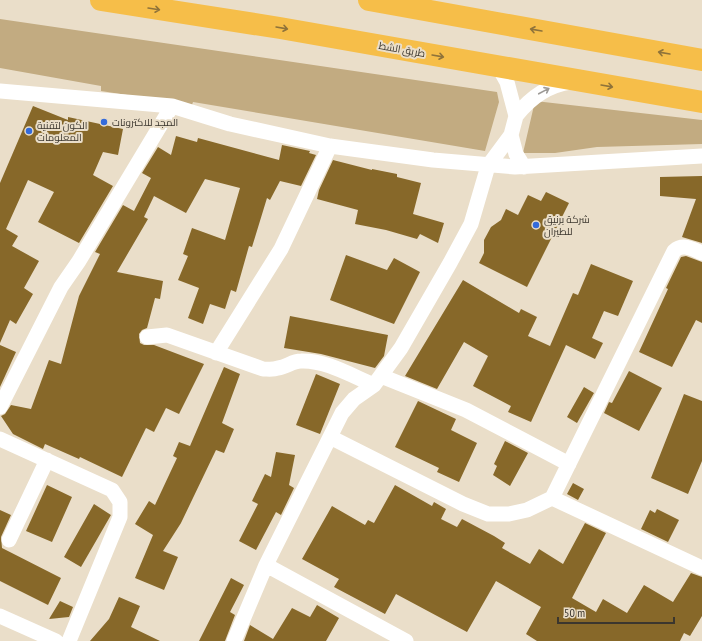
<svg xmlns="http://www.w3.org/2000/svg" width="702" height="641" font-family="'PT Sans Narrow',Cairo,sans-serif">
<style>
.green{fill:#c2ab81}
.building{fill:#876829}
.lines{fill:none;stroke-linecap:round;stroke-linejoin:round}
.street{stroke:#fff;stroke-width:15}
.highway{stroke:#f6be49;stroke-width:22}
.oneway{stroke:#8f733a}
.oneway2{stroke:#9d9a96}
.poi-dot{fill:#346bda;stroke:#eadec9;stroke-width:1.5}
.labels{text-anchor:middle;stroke-width:4;stroke-linejoin:round;paint-order:stroke}
.street-label{font-size:10px;fill:#3b362e;stroke:#eadec9}
.poi-label{font-size:10px;fill:#3b362e;stroke:#eadec9;text-anchor:start}
</style>
<rect width="100%" height="100%" fill="#eadec9"/>
<path class="green" d="M0 19 497 92 499 102 485 151 193 102 192 105 101 91V86L0 68Z
M535 101 702 120V144L597 147 555 153H523Z"/>
<path class="building" d="M33 106 68 120V117L123 129 118 155 103 152 93 175 113 186 79 243 38 222 54 192 28 180 6 229 18 236 12 246 39 261 24 288 33 294 16 324 10 320 0 343V183Z
M176 136 197 142 198 138 279 160 282 145 310 151 309 153 316 155 301 186 280 181 270 200 267 198 252 247 249 246 236 292 231 290 225 309 210 304 203 324 188 318 199 288 178 280 188 256 183 254 192 228 225 240 240 188 205 179 186 213 154 196 144 217 148 219 117 272 163 281 160 299 155 298 147 328 142 330 139 334 140 343 144 345H154L204 364 179 414 166 408 154 432 146 428 122 477 80 457 79 459 45 444 43 449 13 434 1 416 5 414 11 405 31 409 49 360 61 364 79 296 100 254 95 252 123 205 134 211 151 178 142 173 158 147 171 155Z
M333 160 372 170V169L397 174V177L421 183 413 214 444 223 438 243 420 234 417 239 386 230 355 224 358 210 317 199 319 190Z
M702 176V243L682 237 696 199 660 196V177Z
M546 192 569 203 527 287 479 263 484 253V240L491 227 501 220 506 209 518 215 528 195 541 201Z
M346 255 387 270 394 258 420 272 394 324 330 300Z
M686 256 702 262V323L696 320 672 367 639 352 668 289 666 288 681 257Z
M591 264 633 281 618 316 604 311 592 338 603 343 595 359 566 345 531 422 508 412 511 406 473 386 488 356 464 342 437 389 405 376 463 280 519 313 521 309 537 317 528 336 550 346 573 293 578 295Z
M290 316 388 335 384 356 375 368 321 354 284 348Z
M0 345 16 352 0 387Z
M224 367 240 374 222 423 234 429 224 453 216 450 181 523 163 551 178 557 164 590 135 578 153 535 135 524 149 501 155 505 177 458 173 456 179 442 190 446Z
M629 371 662 388 639 431 604 413 609 402 612 403Z
M316 374 340 384 320 434 296 425Z
M584 387 594 393 577 423 567 417Z
M684 394 702 401V461L688 494 651 478Z
M418 401 456 419 451 430 477 443 459 482 437 472 439 468 395 447Z
M505 441 528 453 510 486 493 475 497 466 494 464Z
M276 452 295 455 289 485 294 488 281 515 276 512 256 550 239 541 258 504 252 501 265 474 271 477Z
M573 483 584 489 578 500 567 494Z
M47 485 72 497 52 542 26 531Z
M395 485 432 506 434 502 446 509 441 519 457 527 462 519 494 536 505 543 502 548 530 564 539 549 563 564 585 523 606 533 572 598 596 612 603 599 627 613 644 585 673 602 691 573 702 577V616L690 636 684 633 680 641H537L526 634 541 607 496 581 467 632 396 594 385 614 334 587 339 579 302 559 332 506 365 525 368 520 374 523Z
M94 504 111 515 81 567 64 557Z
M657 509 679 520 668 542 641 529 650 510 655 513Z
M0 510 11 515 1 537 2 548 61 578 48 605 0 581Z
M231 578 244 585 230 612 235 615 225 641H199Z
M119 597 140 606 131 627 160 641H90L109 619Z
M60 601 73 607 69 617 49 619Z
M317 605 339 618 326 641H244L250 625 273 639 292 608 310 617Z"/>
<g class="lines">
<path class="street" d="M0 91 172 106 230 124 330 146 433 160 515 167 702 156
M516 116C530 98 548 85 571 82
M511 135 516 154 524 167
M147 337 167 335 263 369C268 369 273 370 278 368 287 367 292 361 301 361 326 360 352 376 374 385
M216 353 281 249 330 146
M381 376 466 410 569 464
M0 407 61 287 79 261 172 106
M330 437 463 504 488 514H509L527 510 552 498 674 251C683 243 692 249 702 253
M0 439 112 490 120 502V517L69 641
M552 498 702 568
M9 540 47 460
M266 565 406 641
M0 616 56 641
M234 641 266 565 342 413 354 399 374 385 401 348 450 263 471 224 488 166 511 135 516 116 507 82 498 66"/>
<path class="highway" d="M101 0 280 28 702 102
M369 0 702 60"/>
</g>
<defs><path id="oneway-shaft" d="M-6 0H5M1.5-3L5.5 0L1.5 3" fill="none" stroke-width="1.6" stroke-linecap="round" stroke-linejoin="round"/></defs>
<g class="oneway">
<use href="#oneway-shaft" transform="translate(154 9) rotate(9)"/>
<use href="#oneway-shaft" transform="translate(282 28) rotate(10)"/>
<use href="#oneway-shaft" transform="translate(536 30) rotate(-170)"/>
<use href="#oneway-shaft" transform="translate(664 53) rotate(-170)"/>
<use href="#oneway-shaft" transform="translate(438 56) rotate(10)"/>
<use href="#oneway-shaft" transform="translate(607 86) rotate(10)"/>
</g>
<use class="oneway2" href="#oneway-shaft" transform="translate(544 91) rotate(-28)"/>
<g class="poi-dot">
<circle cx="104" cy="122" r="4"/>
<circle cx="29" cy="131" r="4"/>
<circle cx="536" cy="225" r="4"/>
</g>
<g class="labels">
<g class="street-label">
<text transform="translate(402 49) rotate(10)" y="4">طريق الشط</text>
</g>
<g class="poi-label">
<text x="112" y="126">المجد للاكترونات</text>
<text x="37" y="129">الكون لتقنية<tspan x="37" dy="12">المعلومات</tspan></text>
<text x="544" y="223">شركة برنيق<tspan x="544" dy="12">للطيران</tspan></text>
</g>
</g>
<path d="M558 617v6h116v-6" fill="none" stroke="#3b362e" stroke-width="2"/>
<text x="564" y="617" font-size="12" fill="#3b362e" stroke="#eadec9" stroke-width="3" paint-order="stroke">50 m</text>
</svg>
